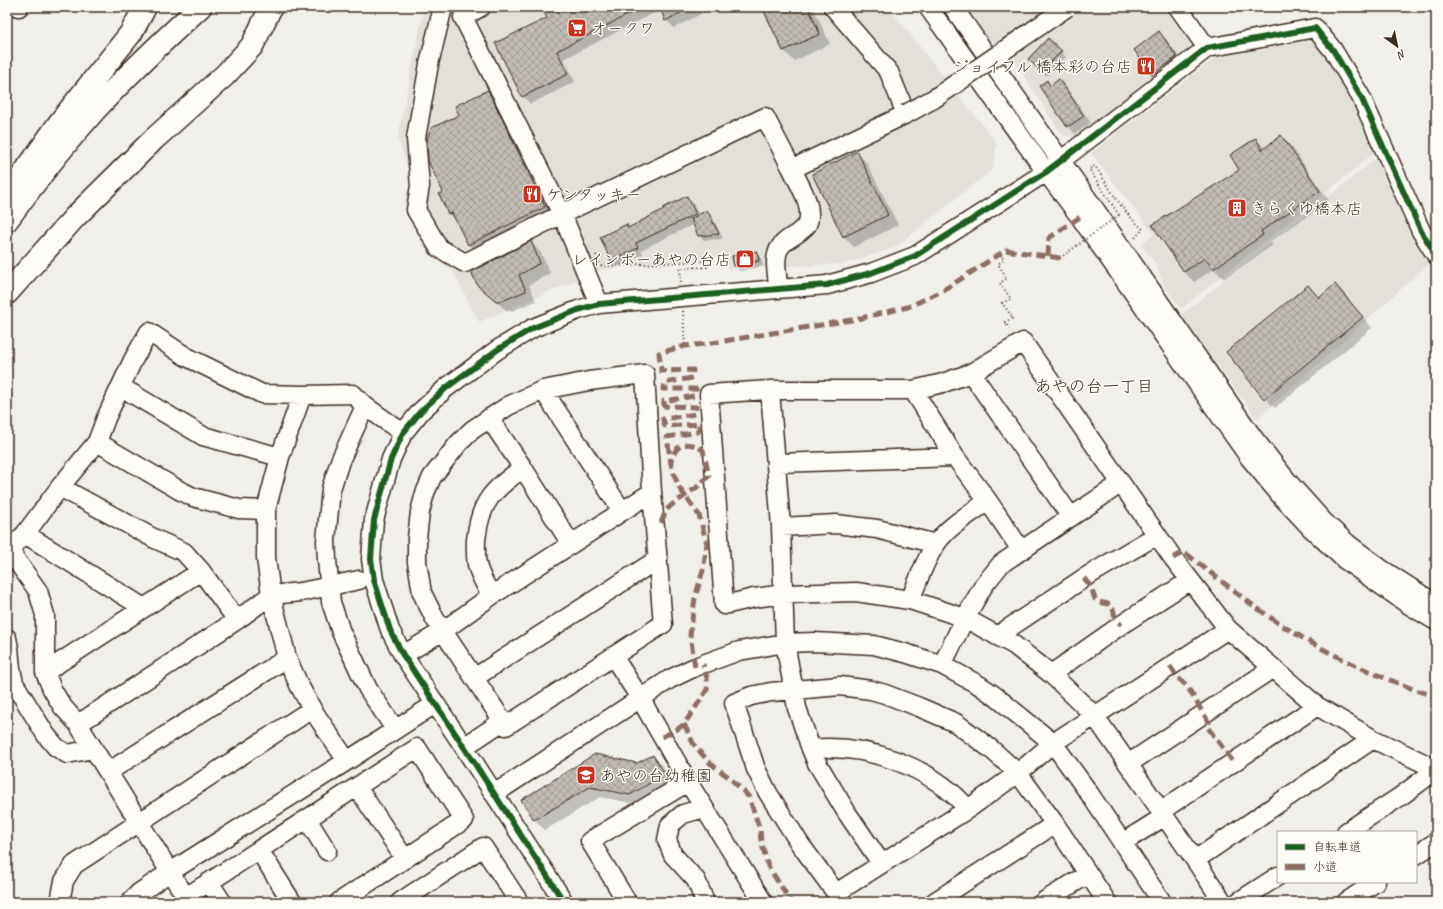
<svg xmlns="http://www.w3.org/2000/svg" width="1443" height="909" font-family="Caveat,'Klee One',sans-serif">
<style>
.built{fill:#e3e0da}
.shadow{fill:#0003}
.building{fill:url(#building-cross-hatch);stroke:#3b2a1e}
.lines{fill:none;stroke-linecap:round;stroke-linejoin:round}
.minor-casing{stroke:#3b2a1e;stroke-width:21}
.highway-casing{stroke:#3b2a1e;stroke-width:25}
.path{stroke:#3b2a1e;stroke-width:2;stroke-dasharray:1 3;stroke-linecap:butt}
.minor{stroke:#fdfcf7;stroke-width:18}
.highway{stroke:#fdfcf7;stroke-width:22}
.minor-bridge-casing{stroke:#3b2a1e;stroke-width:21;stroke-linecap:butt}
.path-bridge{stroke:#3b2a1e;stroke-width:2;stroke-dasharray:1 3;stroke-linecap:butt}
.minor-bridge{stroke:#fdfcf7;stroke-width:18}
.quiet{stroke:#8d6e63;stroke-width:5;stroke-dasharray:10 5;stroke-linecap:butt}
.cycleway-casing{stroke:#fdfcf7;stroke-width:8}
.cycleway{stroke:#1b5e20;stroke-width:6}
.labels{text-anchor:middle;stroke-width:3;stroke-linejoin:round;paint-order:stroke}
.poi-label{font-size:16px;fill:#3b2a1e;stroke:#fdfcf7;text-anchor:start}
.neighbourhood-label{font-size:17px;fill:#3b2a1e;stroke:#fdfcf7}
</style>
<defs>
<pattern id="building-cross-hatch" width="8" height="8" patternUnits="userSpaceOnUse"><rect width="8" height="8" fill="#c1bcb4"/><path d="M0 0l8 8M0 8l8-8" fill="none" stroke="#9e9992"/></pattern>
</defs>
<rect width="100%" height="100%" fill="#f1efea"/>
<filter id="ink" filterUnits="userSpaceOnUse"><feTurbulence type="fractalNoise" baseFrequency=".025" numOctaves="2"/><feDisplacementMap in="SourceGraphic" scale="8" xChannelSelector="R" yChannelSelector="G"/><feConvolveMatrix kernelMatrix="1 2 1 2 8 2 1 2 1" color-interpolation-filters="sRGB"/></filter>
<g filter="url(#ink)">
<path class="built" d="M424 7H888L997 143 993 169 894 248 845 264 728 269 725 256 600 270 479 322 452 270 427 252 404 203 411 180 398 137Z
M966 7H1053L995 48Z
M1080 7H1167L1195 42V50L1074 137 1062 135 1015 62 1017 50Z
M1308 37 1317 41 1344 80 1378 150 1181 309 1165 287 1156 264 1141 244 1154 234 1091 153 1216 57Z
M1379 156 1432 261 1257 419 1181 315Z"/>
<path class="shadow" d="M542 7H698L701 14 674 28 666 20 662 9 564 59 575 82 530 104 523 96 548 18Z
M763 7H813L830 44 794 61 784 51Z
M1159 33 1167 40 1184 64 1160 82 1152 74Z
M1048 39 1066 57 1046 76 1029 59Z
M1059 81 1067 88 1091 123 1075 134 1068 126 1040 86 1047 82 1051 86Z
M488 91 498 101 555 217 479 255 469 245 459 224 449 214 440 194 444 193 460 116Z
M1281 136 1291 146 1329 201 1270 242 1273 245 1224 279 1214 269 1194 282 1184 272 1256 139 1265 148Z
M857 153 867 163 898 225 854 247 844 237 813 174Z
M687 197 693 203 699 216 707 211 712 216 723 239 704 240 699 235 694 224 641 250 643 254 618 266 612 260 626 225 629 228Z
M531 242 541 253 550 273 529 285 536 301 512 311H507L479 286Z
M756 252 761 257 763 266 740 271 735 266 733 257Z
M1335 285 1345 295 1372 328 1275 408 1265 398 1308 286 1319 298Z
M653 756 663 766 674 785 641 805 600 797 545 830 535 820 522 800 637 764Z"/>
<path class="building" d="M541 7H643L557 51 568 74 522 97 495 43 547 18Z
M660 7H692L665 21Z
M762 7H808L820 34 783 51Z
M1159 31 1177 57 1152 75 1134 50Z
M1048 38 1062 51 1041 72 1028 59Z
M1059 79 1084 116 1067 127 1039 86 1047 80 1050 86Z
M488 90 545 207 468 245 452 213 448 214 439 194 443 192 428 161 427 140 431 128 459 115 455 106Z
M1281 135 1320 191 1261 231 1263 235 1213 269 1205 258 1184 272 1152 225 1239 170 1230 155 1256 138 1262 150Z
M857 151 888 215 843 237 812 174Z
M687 196 696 214 636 243 638 248 611 261 600 237 627 224 628 228 664 209 663 208Z
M707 210 719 234 698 236 691 219Z
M531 241 540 263 519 275 526 291 502 301H496L478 286 472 274 473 271Z
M757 251 759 261 734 266 732 256Z
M1335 284 1363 317 1264 399 1226 352 1308 285 1319 298Z
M595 754 637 763 653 755 665 774 630 795 590 787 534 820 521 800Z"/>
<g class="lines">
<g class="minor-casing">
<path id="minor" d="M18 7H19
M443 7 429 64 416 138 420 186 416 210 439 248 465 263 562 214 765 117 792 169
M481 7 463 17 562 214 599 304
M928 7 1046 172 1080 217 1249 457 1281 496 1311 528 1345 560 1406 603 1436 621
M953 7 1122 248 1252 436 1289 483 1324 522 1348 544 1380 568 1436 604
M1178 7 1207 48
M778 288C778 276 773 260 779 249 784 240 791 238 798 233 801 230 805 228 807 225 815 207 799 185 792 169L906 114 889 72 833 7
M971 373 1071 517
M645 374 652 492 663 624 506 726 435 619 422 593 417 562V538L420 512 425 493 432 477 458 444 472 430 508 406 543 390 589 381Z
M121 387 203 436 280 457
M543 390 622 511
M770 390 781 527 785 643 797 708 811 749 817 763 847 813 881 863
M913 390 955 457 988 501 1021 550
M302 395 280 457 266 510V558L271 595 287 658 299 685 312 709 347 761
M365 406 340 461 331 489 326 541 327 560 331 602 341 632 368 689 395 729
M489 418 523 468 571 544
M403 433 365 406 353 394 302 395 262 394 185 356 149 332 133 360 106 418 97 442 60 487 25 534 9 550 38 591 45 615V672L52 689 62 706 78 724 170 872 347 761 435 704
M97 442 179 490 193 497 239 509 266 510
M777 463 955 457
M60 487 155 539 184 552 201 571 237 620
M781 527 836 524 877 529 936 544
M25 534 144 608
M491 596C487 587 481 578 478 568 475 559 476 550 476 540 480 501 493 490 523 468
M910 600C918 582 924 561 936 544 948 526 970 514 988 501
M997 636 1084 578 1157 535
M7 638 9 648 11 669 14 683 46 735 56 747 67 754 93 749
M403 655 443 631 491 596 652 492
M613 656 640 698 688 782 763 902
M942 665 965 618 984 585 1001 564 1120 484
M45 672 201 571
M1051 674 1121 625 1189 581
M474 678 658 559
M78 724 237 620 271 595 301 592 359 580
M464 747 503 721
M811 749C866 743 932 767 968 809
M1128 764 1273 668
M108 772 287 658
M357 787 405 859
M494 794 670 679 695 667 739 651 785 643 814 642 874 645 905 653 942 665 979 685 995 696 1053 743 1089 793 1162 902
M704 808 683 814 670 825 667 840 673 855 696 880 705 902
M1161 811 1317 706
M307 819 327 851
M1346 832 1401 796 1436 770
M1122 843 1165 816
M259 850 292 902
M1416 855 1436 842
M1195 860 1373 739
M209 882 222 902
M836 893 968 809 1018 773 1053 743 1228 629
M186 897 417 748 464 820 339 902
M60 902 64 881 74 865 312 709
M130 902 139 893 170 872 189 902
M400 902 483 847 519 902
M564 902 464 747 403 655 390 630 374 580 371 559 374 520 391 459 403 433 421 411 446 388 497 350 533 328 578 310 599 304 827 285 871 273 915 256 1046 172 1207 48 1315 28 1333 50 1361 97 1421 231 1436 255
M627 902 590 841 688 782
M841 902 836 893 800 844 768 793 756 769 734 703 751 696 771 692 840 686 871 690 885 694 919 707 956 723 991 749 1018 773 1055 824 1107 902
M934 902 1055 824
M1043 902 1088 874
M1223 902 1195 860 1094 715 1051 674 1014 645 965 618 910 600 856 592 784 594 754 598 724 605 709 394 770 390H913L943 383 971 373 1023 342 1173 558 1228 629 1317 706 1373 739 1436 769
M1238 902 1278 876
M1346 902 1376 882"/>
</g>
<g class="highway-casing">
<path id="highway" d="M15 186 60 122 131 33 145 7
M7 220C34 183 63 146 94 111 127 75 164 40 200 7
M7 293 75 217 154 139 225 75 252 46 271 7"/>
</g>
<path class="path" d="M1119 215 1089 169 1095 166C1109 187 1123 213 1143 229L1133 240
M1000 254 1004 260 998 264 1007 278 1000 283 1011 299 1002 303 1013 318 1005 322 1011 332
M596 255 601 266 707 261V267L680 268 681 283
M683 311 685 346"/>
<use href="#minor" class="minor"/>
<use href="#highway" class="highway"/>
<g class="minor-bridge-casing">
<path id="minor-bridge" d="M906 114 935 98 1067 7"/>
</g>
<path class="path-bridge" d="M1060 258 1119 215"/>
<use href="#minor-bridge" class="minor-bridge"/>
<path class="quiet" d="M1048 256 1049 238 1080 217
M661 523 666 510 673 504 696 488 709 476 703 450C687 440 676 443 671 461
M1173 558 1184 552C1215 576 1244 600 1277 622 1326 654 1380 678 1436 697
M1084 578 1091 587 1095 599 1099 602 1108 604 1113 609 1115 617 1121 625
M1170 666 1177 677 1187 686 1209 723 1208 728 1234 763
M695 667 690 635 695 598 703 570 707 544 699 515 680 489 675 477 671 464 667 437 698 432 700 424 665 426 663 419 695 414 696 407 664 406V401L694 396 696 389H663L664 383 692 378 693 370 661 371 659 353 685 346 706 344 857 319 908 307 942 291 1006 250 1060 258
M684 724 693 743 701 753 711 764 730 778 749 797 760 830 761 841 768 866 791 902
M662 737C669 733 678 730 684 724 685 723 707 691 707 689 709 681 705 671 703 664"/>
<g class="cycleway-casing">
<path id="cycleway" d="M564 902 464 747 403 655 390 630 374 580 371 559 374 520 391 459 403 433 421 411 446 388 497 350 533 328 578 310 599 304 827 285 871 273 915 256 1046 172 1207 48 1315 28 1333 50 1361 97 1421 231 1436 255"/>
</g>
<use href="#cycleway" class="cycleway"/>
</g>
</g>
<defs>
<g id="supermarket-square" transform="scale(1)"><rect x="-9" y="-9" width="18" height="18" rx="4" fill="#c8321e" stroke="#fdfcf7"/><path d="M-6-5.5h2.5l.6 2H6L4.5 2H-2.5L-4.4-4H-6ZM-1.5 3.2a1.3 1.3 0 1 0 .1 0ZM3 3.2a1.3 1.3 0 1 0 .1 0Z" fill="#fff"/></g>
<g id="restaurant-square" transform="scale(1)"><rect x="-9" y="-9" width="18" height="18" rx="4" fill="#c8321e" stroke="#fdfcf7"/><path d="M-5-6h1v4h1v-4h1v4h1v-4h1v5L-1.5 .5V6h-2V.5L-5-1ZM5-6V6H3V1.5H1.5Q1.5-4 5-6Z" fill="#fff"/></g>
<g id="building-square" transform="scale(1)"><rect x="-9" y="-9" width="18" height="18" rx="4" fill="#c8321e" stroke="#fdfcf7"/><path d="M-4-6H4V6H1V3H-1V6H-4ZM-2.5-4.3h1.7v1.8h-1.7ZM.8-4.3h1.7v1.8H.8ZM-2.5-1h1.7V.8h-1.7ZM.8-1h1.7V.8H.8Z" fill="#fff"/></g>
<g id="shop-square" transform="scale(1)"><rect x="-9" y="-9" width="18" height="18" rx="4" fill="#c8321e" stroke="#fdfcf7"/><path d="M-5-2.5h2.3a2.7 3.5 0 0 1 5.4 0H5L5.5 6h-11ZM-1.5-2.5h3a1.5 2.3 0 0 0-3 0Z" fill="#fff"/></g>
<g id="school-square" transform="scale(1)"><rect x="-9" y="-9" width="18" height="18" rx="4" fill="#c8321e" stroke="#fdfcf7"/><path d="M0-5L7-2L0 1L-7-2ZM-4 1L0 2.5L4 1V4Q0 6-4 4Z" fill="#fff"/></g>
</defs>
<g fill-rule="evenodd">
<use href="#supermarket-square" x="577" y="28"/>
<use href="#restaurant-square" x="1146" y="66"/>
<use href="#restaurant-square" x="532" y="194"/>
<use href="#building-square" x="1237" y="208"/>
<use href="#shop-square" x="745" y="259"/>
<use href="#school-square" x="586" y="775"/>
</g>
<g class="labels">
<g class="poi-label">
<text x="591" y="34">オークワ</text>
<text x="1132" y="72" text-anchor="end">ジョイフル 橋本彩の台店</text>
<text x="546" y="200">ケンタッキー</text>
<text x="1251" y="214">きらくゆ橋本店</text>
<text x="731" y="265" text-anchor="end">レインボーあやの台店</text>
<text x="600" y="781">あやの台幼稚園</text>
</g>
<g class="neighbourhood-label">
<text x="1094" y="392">あやの台一丁目</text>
</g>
</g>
<rect width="1443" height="909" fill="none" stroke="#fdfcf7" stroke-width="24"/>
<rect x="12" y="12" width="1419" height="885" fill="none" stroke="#3b2a1e" stroke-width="1.5" filter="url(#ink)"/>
<rect x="1277" y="831" width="140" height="52" fill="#fdfcf7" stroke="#afa8a0"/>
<rect x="1285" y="844" width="20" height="6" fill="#1b5e20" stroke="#afa8a0"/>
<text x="1313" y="851" font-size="12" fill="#3b2a1e">自転車道</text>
<rect x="1285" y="864" width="20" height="6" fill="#8d6e63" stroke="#afa8a0"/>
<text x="1313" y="871" font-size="12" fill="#3b2a1e">小道</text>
<g transform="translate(1397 46) rotate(147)" stroke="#fdfcf7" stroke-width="3" paint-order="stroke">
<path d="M0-3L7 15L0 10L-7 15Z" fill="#3b2a1e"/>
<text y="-6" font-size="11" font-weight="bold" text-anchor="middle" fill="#3b2a1e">N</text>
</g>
</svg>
